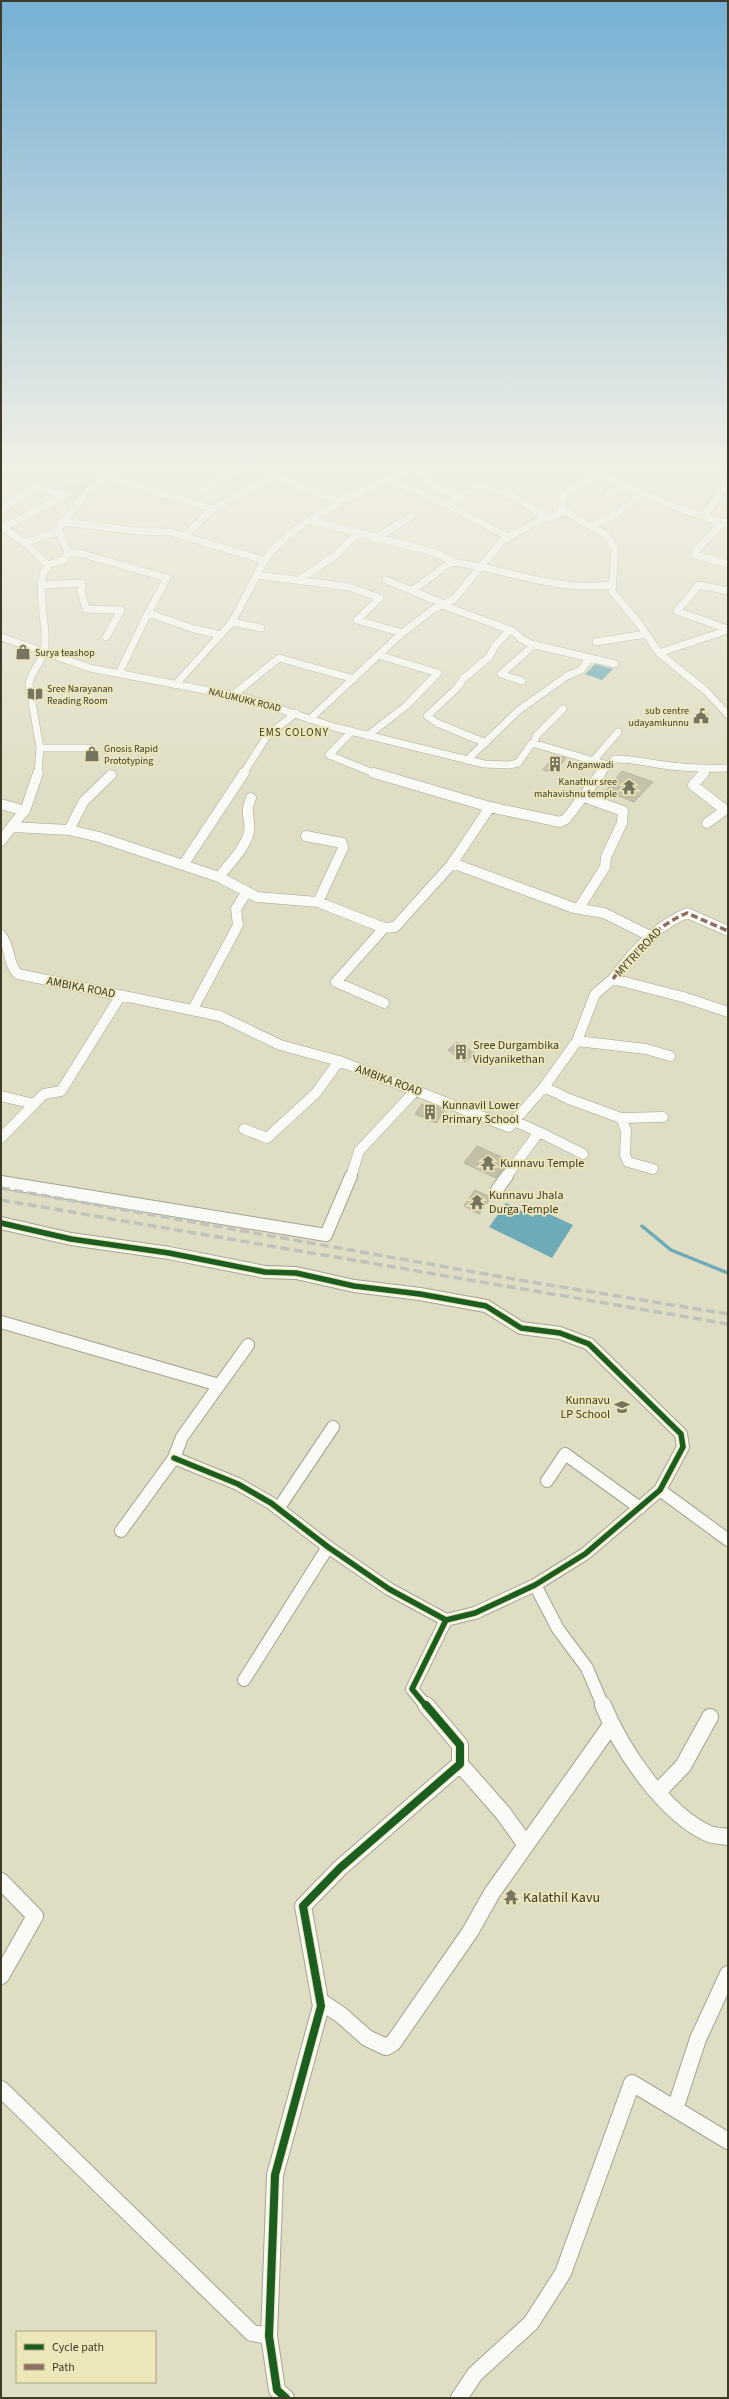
<svg xmlns="http://www.w3.org/2000/svg" width="729" height="2399" font-family="'Source Sans 3',sans-serif">
<style>
.water{fill:#6cabb7}
.lines{fill:none;stroke-linecap:round;stroke-linejoin:round}
.stream{stroke:#6cabb7;stroke-width:3.5}
.building{fill:#c4c0a7;stroke:#b5b2a0}
.minor-far3-casing{stroke:#a5a28f;stroke-width:8}
.minor-far2-casing{stroke:#a5a28f;stroke-width:11}
.minor-far1-casing{stroke:#a5a28f;stroke-width:14}
.minor-casing{stroke:#a5a28f;stroke-width:18}
.minor-far3{stroke:#fafaf6;stroke-width:7}
.minor-far2{stroke:#fafaf6;stroke-width:10}
.minor-far1{stroke:#fafaf6;stroke-width:12}
.minor{stroke:#fafaf6;stroke-width:16}
.rail{stroke:#c2c2bc;stroke-width:3.5;stroke-dasharray:9 4.5;stroke-linecap:butt}
.quiet{stroke:#8d6e63;stroke-width:3.5;stroke-dasharray:7 3.5;stroke-linecap:butt}
.cycleway-far1-casing{stroke:#ece6b9;stroke-width:8}
.cycleway-casing{stroke:#ece6b9;stroke-width:10}
.cycleway-far1{stroke:#1b5e20;stroke-width:5.5}
.cycleway{stroke:#1b5e20;stroke-width:8}
.labels{text-anchor:middle;stroke-width:3.5;stroke-linejoin:round;paint-order:stroke}
.far-poi-label{font-size:10px;fill:#3e3b29;stroke:#ece6b9;text-anchor:start}
.far-street-label{font-size:10px;fill:#3e3b29;stroke:#ece6b9}
.far-neighbourhood-label{font-size:11px;letter-spacing:1px;fill:#433d15;stroke:#ece6b9}
.street-label{font-size:12px;fill:#3e3b29;stroke:#ece6b9}
.poi-label{font-size:12px;fill:#3e3b29;stroke:#ece6b9;text-anchor:start}
.near-poi-label{font-size:14px;fill:#3e3b29;stroke:#ece6b9;text-anchor:start}
</style>
<rect width="100%" height="100%" fill="#e0ddc5"/>
<path class="water" d="M595 664 613 669 602 680 585 674Z
M506 1203 533 1217 538 1209 573 1225 552 1258 489 1227Z"/>
<g class="lines">
<path class="stream" d="M642 1226 671 1250 728 1273"/>
</g>
<path class="building" d="M86 480 93 481 78 496 63 489 74 484 79 485Z
M700 711 709 714 702 722 693 719Z
M554 755 566 758 555 773 543 770Z
M622 771 653 782 634 802 606 791Z
M457 1042 475 1054 465 1062 448 1050Z
M422 1104 430 1108 434 1105 445 1110 436 1123 415 1114Z
M477 1146 510 1161 496 1178 464 1163Z
M475 1190 491 1197 479 1214 464 1206Z"/>
<g class="lines">
<g class="minor-far3-casing">
<path id="minor-far3" d="M250 465 339 502C309 520 270 541 257 575
M605 465 598 470C638 496 683 510 728 524
M602 474 570 490 563 497 561 509 606 535 615 549 612 591 640 625 659 653 728 630
M105 476 213 509 276 475
M390 480 413 468 438 488 461 497 448 505
M202 491 246 465
M608 495 625 485
M460 497 475 486C502 487 525 503 546 518
M339 502 388 479 448 505 508 537
M1 510 36 487 65 495 3 528 25 543 59 531
M705 516 728 480
M309 520 436 553 452 561 413 590
M61 522 138 531 170 532 263 560
M724 522 696 550 695 555 728 564
M592 526 616 514 643 493
M185 535 213 509
M374 539 412 516
M25 543 48 565
M67 553H79L167 578 148 613
M451 562C493 567 533 582 576 586 588 587 601 585 613 585
M299 580 336 555 357 534
M386 580 444 604
M42 585 82 583 81 591 86 609 121 610 106 637
M728 591 699 585 677 611 728 629
M442 605 513 631 520 638 531 644 615 664
M232 622 257 575 349 587 380 598 357 620 402 633
M1 637 90 668 247 698 334 727 484 764 509 765 518 763 532 743 608 765
M596 642 646 634
M659 653 706 691 728 715
M119 673 148 613 194 629 221 635
M522 681 501 674 535 644
M175 685 232 622 261 628
M233 695 279 658 354 679
M310 719 402 633 435 608 454 599 502 541 530 525 565 511
M351 732 329 755 376 774
M367 736 406 706 438 673 378 655
M486 743 437 723 427 716 457 688 463 679 489 657 495 646 510 630
M534 744 536 736 563 709
M41 748H88
M467 760 519 710 567 676 581 670 589 659
M593 761 618 732
M38 774 40 748 29 685C30 672 41 664 44 651 50 630 32 582 48 566 52 562 60 561 65 559L68 552 58 529 88 491 120 465
M243 774 267 736 296 713
M600 774 614 759C630 758 642 762 657 764 681 768 704 769 728 768
M703 774 707 769"/>
</g>
<g class="minor-far2-casing">
<path id="minor-far2" d="M374 773 490 807 560 822 566 819 601 773
M704 773 693 785 725 810 707 823
M1 804 25 811
M13 827 69 830 99 837 183 865 244 773
M69 830 84 801 111 775
M306 836 342 843 343 848 318 902
M1 841 26 808 38 773
M452 863 574 908 604 913 650 936
M183 865 219 877 257 897 318 902 384 928
M219 877C229 864 245 849 249 832 251 819 244 813 251 798
M579 908 605 867 606 857 622 823 623 811 584 797
M1 935C11 946 7 964 18 974L220 1016 280 1045 339 1061 509 1127 544 1087 577 1041 595 994 613 979 683 997 728 1012
M613 979C632 952 656 926 687 913L728 931
M384 1003 336 982 384 928 395 927 451 865 490 807
M193 1009 238 925 236 909 246 893
M577 1041 646 1049 670 1056
M544 1087 569 1099 621 1118 663 1117
M1 1096 34 1104 44 1094 61 1091 121 995
M621 1118 626 1130 625 1155 628 1162 653 1169
M244 1129 267 1138 316 1093 339 1061
M539 1132 583 1154
M1 1138 34 1104
M351 1177 359 1151 416 1090
M506 1177 539 1132 514 1121"/>
</g>
<g class="minor-far1-casing">
<path id="minor-far1" d="M1 1182 326 1235 351 1176
M497 1190 507 1176
M1 1223 71 1239 169 1253 265 1272 296 1273 354 1286 420 1294 486 1306 521 1328 560 1333 589 1344 681 1434 683 1447 660 1490 585 1554 535 1585 475 1613 446 1620 389 1589 328 1547 271 1503 238 1484 174 1458
M1 1322 219 1385
M547 1481 565 1454 640 1508
M660 1490 728 1540
M278 1509 333 1427
M121 1531 174 1458 182 1437 248 1345
M535 1585 558 1629 587 1668 603 1706
M244 1680 328 1547
M426 1706 412 1689 446 1620"/>
</g>
<g class="minor-casing">
<path id="minor" d="M603 1705C621 1749 663 1812 707 1833 713 1836 722 1836 728 1837
M460 1764 503 1813 526 1845
M658 1792 683 1766 710 1717
M1 1881 35 1916 1 1976
M320 2001 341 2015 367 2038 386 2047 393 2043 470 1932 492 1893 611 1725
M1 2089 252 2333 269 2336
M675 2109 698 2039 728 1974
M286 2398 277 2390 269 2336 275 2175 321 2006 303 1906 340 1868 460 1764V1745L426 1705
M459 2398 475 2374 531 2323 563 2273 632 2083 728 2141"/>
</g>
<use href="#minor-far3" class="minor-far3"/>
<use href="#minor-far2" class="minor-far2"/>
<use href="#minor-far1" class="minor-far1"/>
<use href="#minor" class="minor"/>
<path class="rail" d="M1 1188 525 1281 728 1314
M1 1200 728 1324"/>
<path class="quiet" d="M613 979C632 952 656 926 687 913L728 931"/>
<g class="cycleway-far1-casing">
<path id="cycleway-far1" d="M1 1223 71 1239 169 1253 265 1272 296 1273 354 1286 420 1294 486 1306 521 1328 560 1333 589 1344 681 1434 683 1447 660 1490 585 1554 535 1585 475 1613 446 1620 389 1589 328 1547 271 1503 238 1484 174 1458
M426 1706 412 1689 446 1620"/>
</g>
<g class="cycleway-casing">
<path id="cycleway" d="M286 2398 277 2390 269 2336 275 2175 321 2006 303 1906 340 1868 460 1764V1745L426 1705"/>
</g>
<use href="#cycleway-far1" class="cycleway-far1"/>
<use href="#cycleway" class="cycleway"/>
</g>
<linearGradient id="sky" x2="0" y2="1"><stop stop-color="#76b0d4"/><stop offset="0.58" stop-color="#f1f0e5"/><stop offset="1" stop-color="#f1f0e5" stop-opacity="0"/></linearGradient>
<rect width="729" height="801" fill="url(#sky)"/>
<defs>
<g id="shop-bare" transform="scale(1.2)"><path d="M-5-2.5h2.3a2.7 3.5 0 0 1 5.4 0H5L5.5 6h-11ZM-1.5-2.5h3a1.5 2.3 0 0 0-3 0Z" fill="#777460" stroke="#ece6b9" stroke-width="2.5" paint-order="stroke"/></g>
<g id="library-bare" transform="scale(1.2)"><path d="M-6-4Q-3-5.5-.7-3.5V5Q-3 3-6 4ZM6-4Q3-5.5 .7-3.5V5Q3 3 6 4Z" fill="#777460" stroke="#ece6b9" stroke-width="2.5" paint-order="stroke"/></g>
<g id="civic-bare" transform="scale(1.2)"><path d="M-.6-6.5H3V-4.5H.6V-3L4-1V1h2V6H-6V1h2V-1L-.6-3ZM-1.2 2.5V6h2.4V2.5Z" fill="#777460" stroke="#ece6b9" stroke-width="2.5" paint-order="stroke"/></g>
<g id="building-bare" transform="scale(1.2)"><path d="M-4-6H4V6H1V3H-1V6H-4ZM-2.5-4.3h1.7v1.8h-1.7ZM.8-4.3h1.7v1.8H.8ZM-2.5-1h1.7V.8h-1.7ZM.8-1h1.7V.8H.8Z" fill="#777460" stroke="#ece6b9" stroke-width="2.5" paint-order="stroke"/></g>
<g id="temple-bare" transform="scale(1.2)"><path d="M0-6L5-2H3V0L6.5 2.5H4V6H1.5V3h-3V6H-4V2.5H-6.5L-3 0V-2H-5Z" fill="#777460" stroke="#ece6b9" stroke-width="2.5" paint-order="stroke"/></g>
<g id="school-bare" transform="scale(1.2)"><path d="M0-5L7-2L0 1L-7-2ZM-4 1L0 2.5L4 1V4Q0 6-4 4Z" fill="#777460" stroke="#ece6b9" stroke-width="2.5" paint-order="stroke"/></g>
</defs>
<g fill-rule="evenodd">
<use href="#shop-bare" x="23" y="652"/>
<use href="#library-bare" x="35" y="694"/>
<use href="#civic-bare" x="701" y="716"/>
<use href="#shop-bare" x="92" y="754"/>
<use href="#building-bare" x="555" y="764"/>
<use href="#temple-bare" x="629" y="787"/>
<use href="#building-bare" x="461" y="1052"/>
<use href="#building-bare" x="430" y="1112"/>
<use href="#temple-bare" x="488" y="1163"/>
<use href="#temple-bare" x="477" y="1202"/>
<use href="#school-bare" x="622" y="1407"/>
<use href="#temple-bare" x="511" y="1897"/>
</g>
<g class="labels">
<g class="far-poi-label">
<text x="35" y="656">Surya teashop</text>
<text x="47" y="692">Sree Narayanan<tspan x="47" dy="12">Reading Room</tspan></text>
<text x="689" y="714" text-anchor="end">sub centre<tspan x="689" dy="12">udayamkunnu</tspan></text>
<text x="104" y="752">Gnosis Rapid<tspan x="104" dy="12">Prototyping</tspan></text>
<text x="567" y="768">Anganwadi</text>
<text x="617" y="785" text-anchor="end">Kanathur sree<tspan x="617" dy="12">mahavishnu temple</tspan></text>
</g>
<g class="far-street-label">
<text transform="translate(245 699) rotate(14)" y="4">NALUMUKK ROAD</text>
</g>
<g class="far-neighbourhood-label">
<text x="294" y="736">EMS COLONY</text>
</g>
<g class="street-label">
<text transform="translate(638 952) rotate(-47)" y="4">MYTRI ROAD</text>
<text transform="translate(81 987) rotate(11)" y="4">AMBIKA ROAD</text>
<text transform="translate(389 1080) rotate(20)" y="4">AMBIKA ROAD</text>
</g>
<g class="poi-label">
<text x="473" y="1049">Sree Durgambika<tspan x="473" dy="14">Vidyanikethan</tspan></text>
<text x="442" y="1109">Kunnavil Lower<tspan x="442" dy="14">Primary School</tspan></text>
<text x="500" y="1167">Kunnavu Temple</text>
<text x="489" y="1199">Kunnavu Jhala<tspan x="489" dy="14">Durga Temple</tspan></text>
<text x="610" y="1404" text-anchor="end">Kunnavu<tspan x="610" dy="14">LP School</tspan></text>
</g>
<g class="near-poi-label">
<text x="523" y="1902">Kalathil Kavu</text>
</g>
</g>
<rect width="729" height="2399" fill="none" stroke="#3e3b29" stroke-width="4"/>
<rect x="16" y="2331" width="140" height="52" fill="#ece6b9" stroke="#a6a27f"/>
<rect x="24" y="2344" width="20" height="6" fill="#1b5e20" stroke="#a6a27f"/>
<text x="52" y="2351" font-size="12" fill="#3e3b29">Cycle path</text>
<rect x="24" y="2364" width="20" height="6" fill="#8d6e63" stroke="#a6a27f"/>
<text x="52" y="2371" font-size="12" fill="#3e3b29">Path</text>
</svg>
